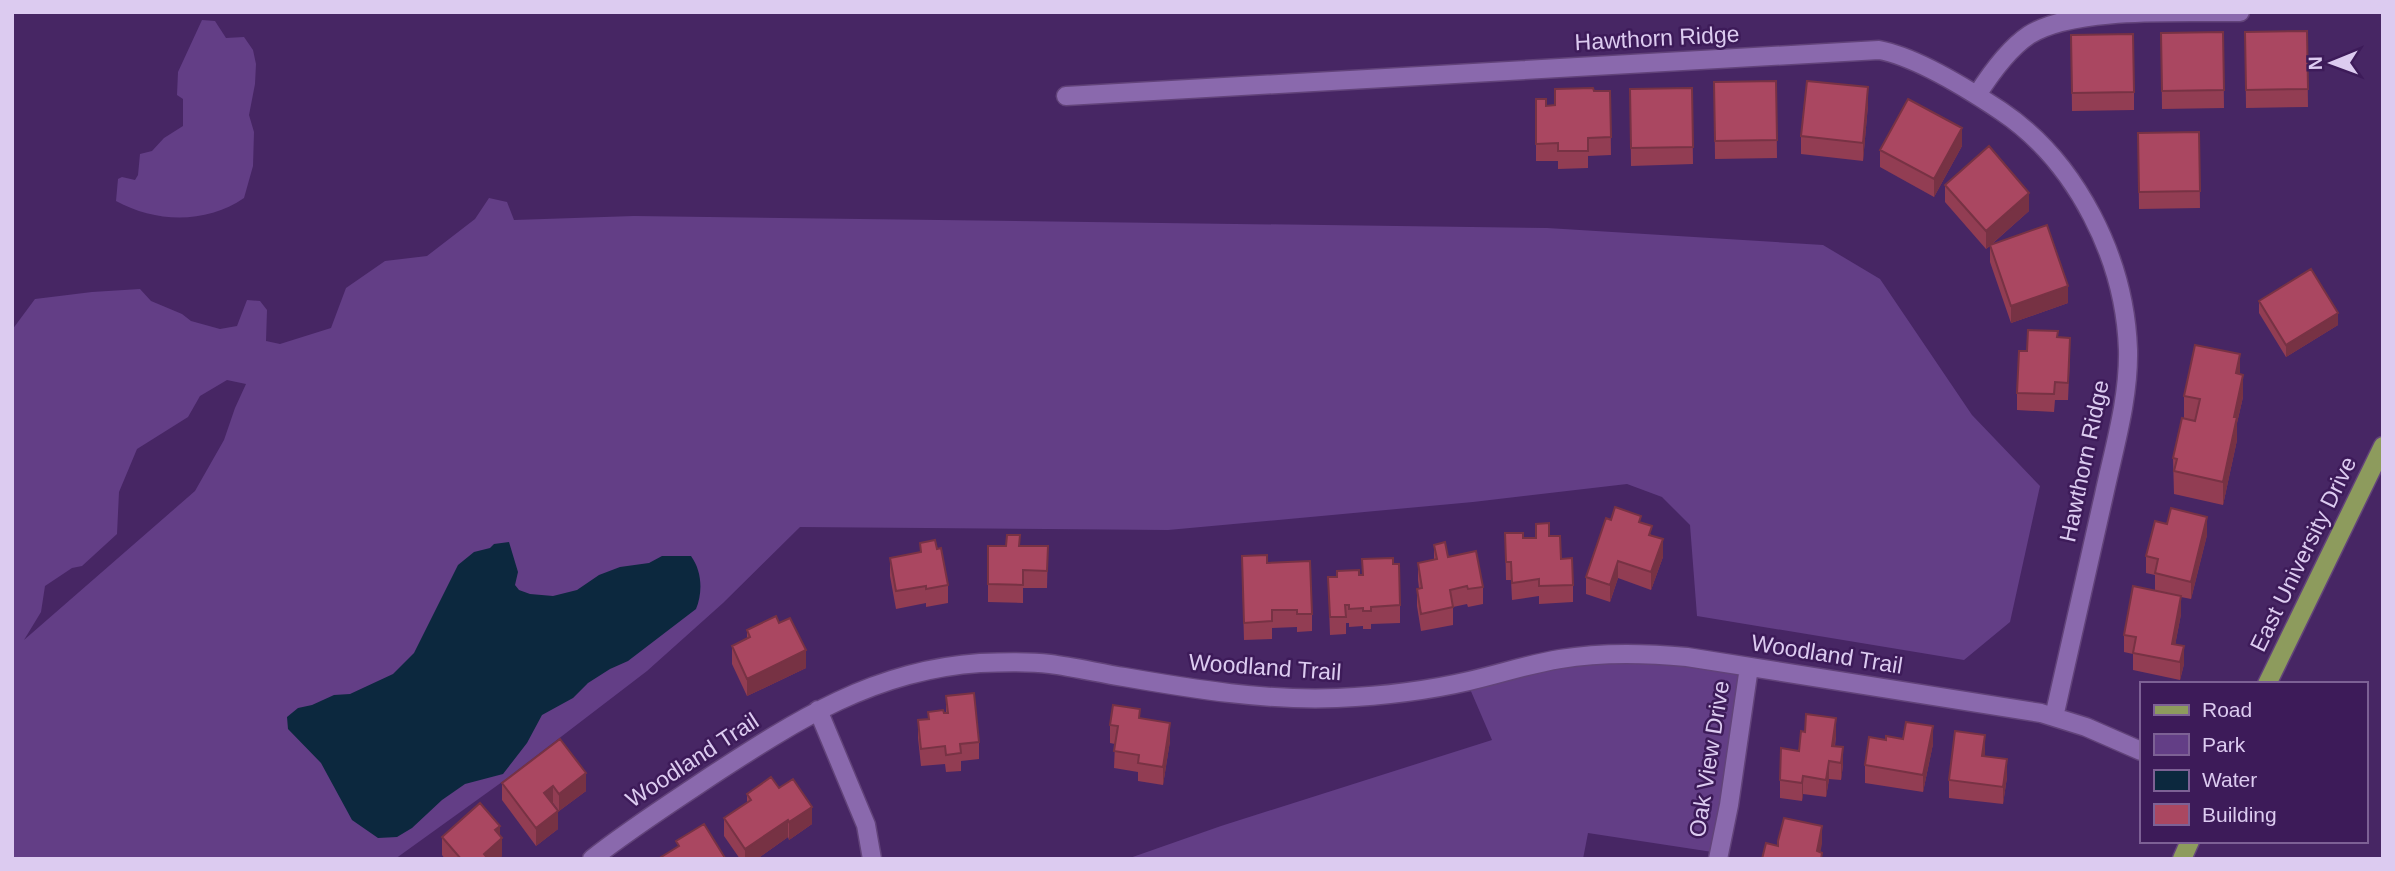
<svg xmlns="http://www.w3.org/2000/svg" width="2395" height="871" font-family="Arial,sans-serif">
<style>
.green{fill:#633e86;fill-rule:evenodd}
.water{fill:#0c283e}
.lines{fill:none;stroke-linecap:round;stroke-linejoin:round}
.minor-casing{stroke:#62437a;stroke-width:21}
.major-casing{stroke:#62437a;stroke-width:21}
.minor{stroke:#8a69ad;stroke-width:18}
.major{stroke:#8d9b5d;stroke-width:18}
.wall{fill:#923d53}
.shaded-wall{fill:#773244}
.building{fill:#aa4761;stroke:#773244;stroke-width:2}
.labels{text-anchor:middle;stroke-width:5;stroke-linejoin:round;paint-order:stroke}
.street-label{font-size:23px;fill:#dccbf0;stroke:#3d1b59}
</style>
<rect width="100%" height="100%" fill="#472664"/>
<path class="green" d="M202 20 215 21 226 38 244 37 253 50 256 64 255 84 249 115 254 132 253 166 244 198C206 224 156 223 116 201L118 179 122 177 135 180 138 175 140 154 152 151 164 138 183 126V99L177 95 178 72Z
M489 198 507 202 514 220 634 216 1547 228 1823 245 1880 279 1972 415 2040 486 2010 622 1964 660 1697 616 1690 525 1662 497 1627 484 1473 502 1168 530 800 527 723 603 647 671 502 782 395 859H12V330L35 299 92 292 140 289 151 301 182 314 191 321 220 329 237 326 247 300 260 301 267 310 266 341 280 344 331 328 346 288 385 261 427 256 475 219ZM227 380 246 384 235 408 224 440 195 491 24 640 41 612 45 586 72 568 82 566 117 534 119 492 137 449 188 417 200 396Z
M1561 659 1749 667 1719 853 1588 833 1583 859H1127L1221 826 1492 740 1467 682Z"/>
<path class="water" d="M509 542 518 572 515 585 519 590 530 594 553 596 577 590 599 575 620 567 649 563 662 556H691C702 571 703 592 696 609L628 661 610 669 588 683 573 698 542 715 527 743 503 774 465 784 442 800 412 828 397 837 378 838 352 820 321 763 288 729 287 717 298 708 312 705 334 695 350 694 393 674 414 653 458 565 474 552 490 548 494 544Z"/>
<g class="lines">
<g class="minor-casing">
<path id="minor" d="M1977 95C1991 73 2008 49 2029 35 2074 6 2186 13 2240 12
M1066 96 1879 50C1917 57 1968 89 2001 111 2077 162 2125 259 2128 350 2129 399 2114 448 2104 495 2087 569 2070 643 2054 717
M818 710 866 825 872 859
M592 859C630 829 671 803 711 776 797 720 874 670 980 663 1003 662 1026 661 1050 664 1074 667 1099 673 1124 677 1193 689 1267 701 1337 698 1381 696 1426 691 1469 681 1500 674 1529 664 1560 659 1602 652 1644 653 1687 657L2041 713 2086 727 2141 751
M1718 859 1729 805 1749 667"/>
</g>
<g class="major-casing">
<path id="major" d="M2267 684 2383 446
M2182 859 2190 841"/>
</g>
<use href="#minor" class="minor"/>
<use href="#major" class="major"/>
</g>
<path class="wall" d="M2307 31 2308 107 2246 108 2245 32Z
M2223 32 2224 108 2162 109 2161 33Z
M2071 35 2134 92V110L2072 111Z
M1776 81 1777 158 1715 159 1714 82Z
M1692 88 1693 164 1631 166 1630 89Z
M1594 91H1610L1611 155 1588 156V168L1558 169V161H1536V99L1546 106 1555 105Z
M1868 105 1863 161 1801 154V136Z
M2199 132 2200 208 2139 209 2138 133Z
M1962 146 1934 197 1880 167V150Z
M1945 185 2029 211 1992 244 2068 303 2011 323 1990 262V246L1986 249 1945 202Z
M2259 301 2338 325 2286 357 2259 313Z
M2058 337 2070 355 2068 400H2055L2054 412 2017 410V393L2027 351Z
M2240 374 2243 397 2237 423V440L2223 505 2174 494 2173 458 2184 418V396Z
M1611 520 1641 523 1652 536 1663 557 1651 590 1618 578 1610 602 1586 594V577Z
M1505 533 1523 538 1549 536 1573 585V602L1539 604V596L1512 600 1511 580H1506Z
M2207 535 2191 599 2181 597V614L2175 645 2184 664 2180 680 2133 670V654L2124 652V635L2155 590V575L2146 573V556Z
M920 543 937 549 948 585V603L926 607V603L896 609 890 576V558L920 552Z
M1434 545 1483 587V604L1468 607 1467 604 1453 607V625L1421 631 1417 606V589L1419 588 1418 580V563L1434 559Z
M988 546H1048L1047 588H1023V603L988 602Z
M1362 559 1400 605V623L1371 624V629H1363V626L1349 627V623H1346V634L1330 635 1328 577 1362 575Z
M1267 563 1312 614V631L1297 632V627L1272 628V639L1244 640 1242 573Z
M747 630 806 668 747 696 732 664V646L747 639Z
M946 696 979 742V759L961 761V771L946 772 945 764 921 766 918 738V720L928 719V712L946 713Z
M1140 718 1170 741 1163 785 1138 781V772L1114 768 1115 744 1110 743V725Z
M1836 736 1835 746 1843 765 1841 780 1829 779 1826 797 1803 794 1802 801 1780 798V780L1799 751Z
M560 739 586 791 559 811 553 803V804L558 829 536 846 502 800V783Z
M1886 740 1933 744 1923 792 1865 783V765Z
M1985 753 1984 756 2007 777 2003 804 1949 798V780Z
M747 794 812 824 789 840 788 837 757 859H740L724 836V818L747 803Z
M500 836 502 856 498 859H445L442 855V837Z"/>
<path class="shaded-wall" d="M1868 87V105L1863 161V143Z
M1962 128V146L1934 197V179Z
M2029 193V211L1986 249V231Z
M2068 286V303L2011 323V306Z
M2338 313V325L2286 357V345Z
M2240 354V377L2236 373Z
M2243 375V397L2237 423V440L2223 505V482L2234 417Z
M2207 517V535L2191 599V582Z
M1663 539V557L1651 590V572Z
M1618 561V578L1610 602V585Z
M2181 596V614L2172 662V644Z
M2184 646V664L2180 680V662Z
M806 650V668L747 696V679Z
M1836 718V736L1832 763V746Z
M1170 723V741L1163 785V767Z
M1933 726V744L1923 792V775Z
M1985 735V753L1982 774V756Z
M1843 747V765L1841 780V763Z
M2007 759V777L2003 804V787Z
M1829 761V779L1826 797V780Z
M586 773V791L559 811V794Z
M1803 776V794L1802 801V783Z
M553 786V803L544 811V793Z
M812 807V824L789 840V822Z
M558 811V829L536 846V828Z
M788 820V837L757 859H745V849Z
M500 826V840L502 838V856L498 859H484V854L495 830Z
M1822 826V844L1819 859 1817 851Z"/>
<path class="building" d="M2307 31 2308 89 2246 90 2245 32Z
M2223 32 2224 90 2162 91 2161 33Z
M2133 34 2134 92 2072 93 2071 35Z
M1776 81 1777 140 1715 141 1714 82Z
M1807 81 1868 87 1863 143 1801 136Z
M1593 88 1594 91H1610L1611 137 1588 138V151H1558V143L1536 144V99H1546V106L1555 105V89Z
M1692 88 1693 147 1631 148 1630 89Z
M1908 99 1962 128 1934 179 1880 150Z
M2199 132 2200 191 2139 192 2138 133Z
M1989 146 2029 193 1986 231 1945 185Z
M2047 225 2068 286 2011 306 1990 245Z
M2311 269 2338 313 2286 345 2259 301Z
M2028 330 2058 331 2057 337 2070 338 2068 383 2055 382 2054 394 2017 393 2019 351H2027Z
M2195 345 2240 354 2236 373 2243 375 2234 417H2237L2223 482 2174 471 2177 459 2173 458 2182 418 2195 421 2200 399 2184 396Z
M1615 507 1641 516 1639 522 1652 526 1649 535 1663 539 1651 572 1618 561 1610 585 1586 577 1606 518 1611 520Z
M2171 508 2207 517 2191 582 2155 573 2158 559 2146 556 2155 521 2167 524Z
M1549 523V536H1560L1561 559 1572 558 1573 585 1539 586V579L1512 583 1511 562H1506L1505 533H1523V538H1536V524Z
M1007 535H1020L1019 546H1048L1047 571 1023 570V585L988 584V546H1006Z
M935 540 937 549 941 548 948 585 926 589V586L896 591 890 558 921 552 920 543Z
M1445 542 1448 557 1476 551 1483 587 1468 589 1467 586 1450 590 1453 607 1421 614 1417 589 1422 588 1418 563 1437 559 1434 545Z
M1267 555V563L1310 561 1312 614H1297V610H1272V621L1244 623 1242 556Z
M1393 558V564H1399L1400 605 1371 607V611H1363V608L1349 609V605H1345L1346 617H1330L1328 577H1337V571L1359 570V575H1363L1362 559Z
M2133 586 2181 596 2172 644 2184 646 2180 662 2133 653 2136 637 2124 635Z
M776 616 779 623 790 618 806 650 747 679 732 646 750 637 747 630Z
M974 693 979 742 960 744 961 753 946 755 945 746 921 749 918 720 929 719 928 712 943 710 944 713H948L946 696Z
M1113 705 1140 709 1139 718 1170 723 1163 767 1138 763 1139 755 1114 751 1118 726 1110 725Z
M1806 714 1836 718 1832 746 1843 747 1841 763 1829 761 1826 780 1803 776 1802 783 1780 780 1781 748 1799 751 1801 731 1805 732Z
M1906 722 1933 726 1923 775 1865 765 1869 737 1886 740V736L1903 739Z
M1955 731 1985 735 1982 756 2007 759 2003 787 1949 780Z
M560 739 586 773 559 794 553 786 544 793 558 811 536 828 502 783Z
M771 777 779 788 793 779 812 807 789 822 788 820 745 849 724 818 751 800 747 794Z
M480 803 500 826 495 830 502 838 484 854 488 859H461L442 837Z
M1784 818 1822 826 1817 851 1822 853 1821 859H1762L1766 843 1778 846V841Z
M704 824 725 858 658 859 679 846 676 841Z"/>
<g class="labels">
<g class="street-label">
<text transform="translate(1657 38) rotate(-3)" y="8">Hawthorn Ridge</text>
<text transform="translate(2084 461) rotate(-78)" y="8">Hawthorn Ridge</text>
<text transform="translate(2303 554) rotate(-64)" y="8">East University Drive</text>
<text transform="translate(1827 654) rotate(9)" y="8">Woodland Trail</text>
<text transform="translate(1265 667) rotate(4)" y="8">Woodland Trail</text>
<text transform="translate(1709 759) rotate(-81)" y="8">Oak View Drive</text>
<text transform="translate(692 760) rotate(-33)" y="8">Woodland Trail</text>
</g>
</g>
<rect width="2395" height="871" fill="none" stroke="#dccbf0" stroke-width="28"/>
<rect x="2140" y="682" width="228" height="161" fill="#3d1b59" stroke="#7d6195" stroke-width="2"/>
<rect x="2154" y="705" width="35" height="10" fill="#8d9b5d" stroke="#7d6195" stroke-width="2"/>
<text x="2202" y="717" font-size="21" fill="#dccbf0">Road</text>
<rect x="2154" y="734" width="35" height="21" fill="#633e86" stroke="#7d6195" stroke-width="2"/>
<text x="2202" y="752" font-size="21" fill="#dccbf0">Park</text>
<rect x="2154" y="770" width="35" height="21" fill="#0c283e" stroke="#7d6195" stroke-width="2"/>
<text x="2202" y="787" font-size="21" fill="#dccbf0">Water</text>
<rect x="2154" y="804" width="35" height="21" fill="#aa4761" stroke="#7d6195" stroke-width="2"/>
<text x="2202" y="822" font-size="21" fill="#dccbf0">Building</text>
<g transform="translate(2332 63) rotate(269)" stroke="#3d1b59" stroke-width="5" paint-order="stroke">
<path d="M0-5L12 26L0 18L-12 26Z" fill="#dccbf0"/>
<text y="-10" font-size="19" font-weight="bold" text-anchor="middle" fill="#dccbf0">N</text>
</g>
</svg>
